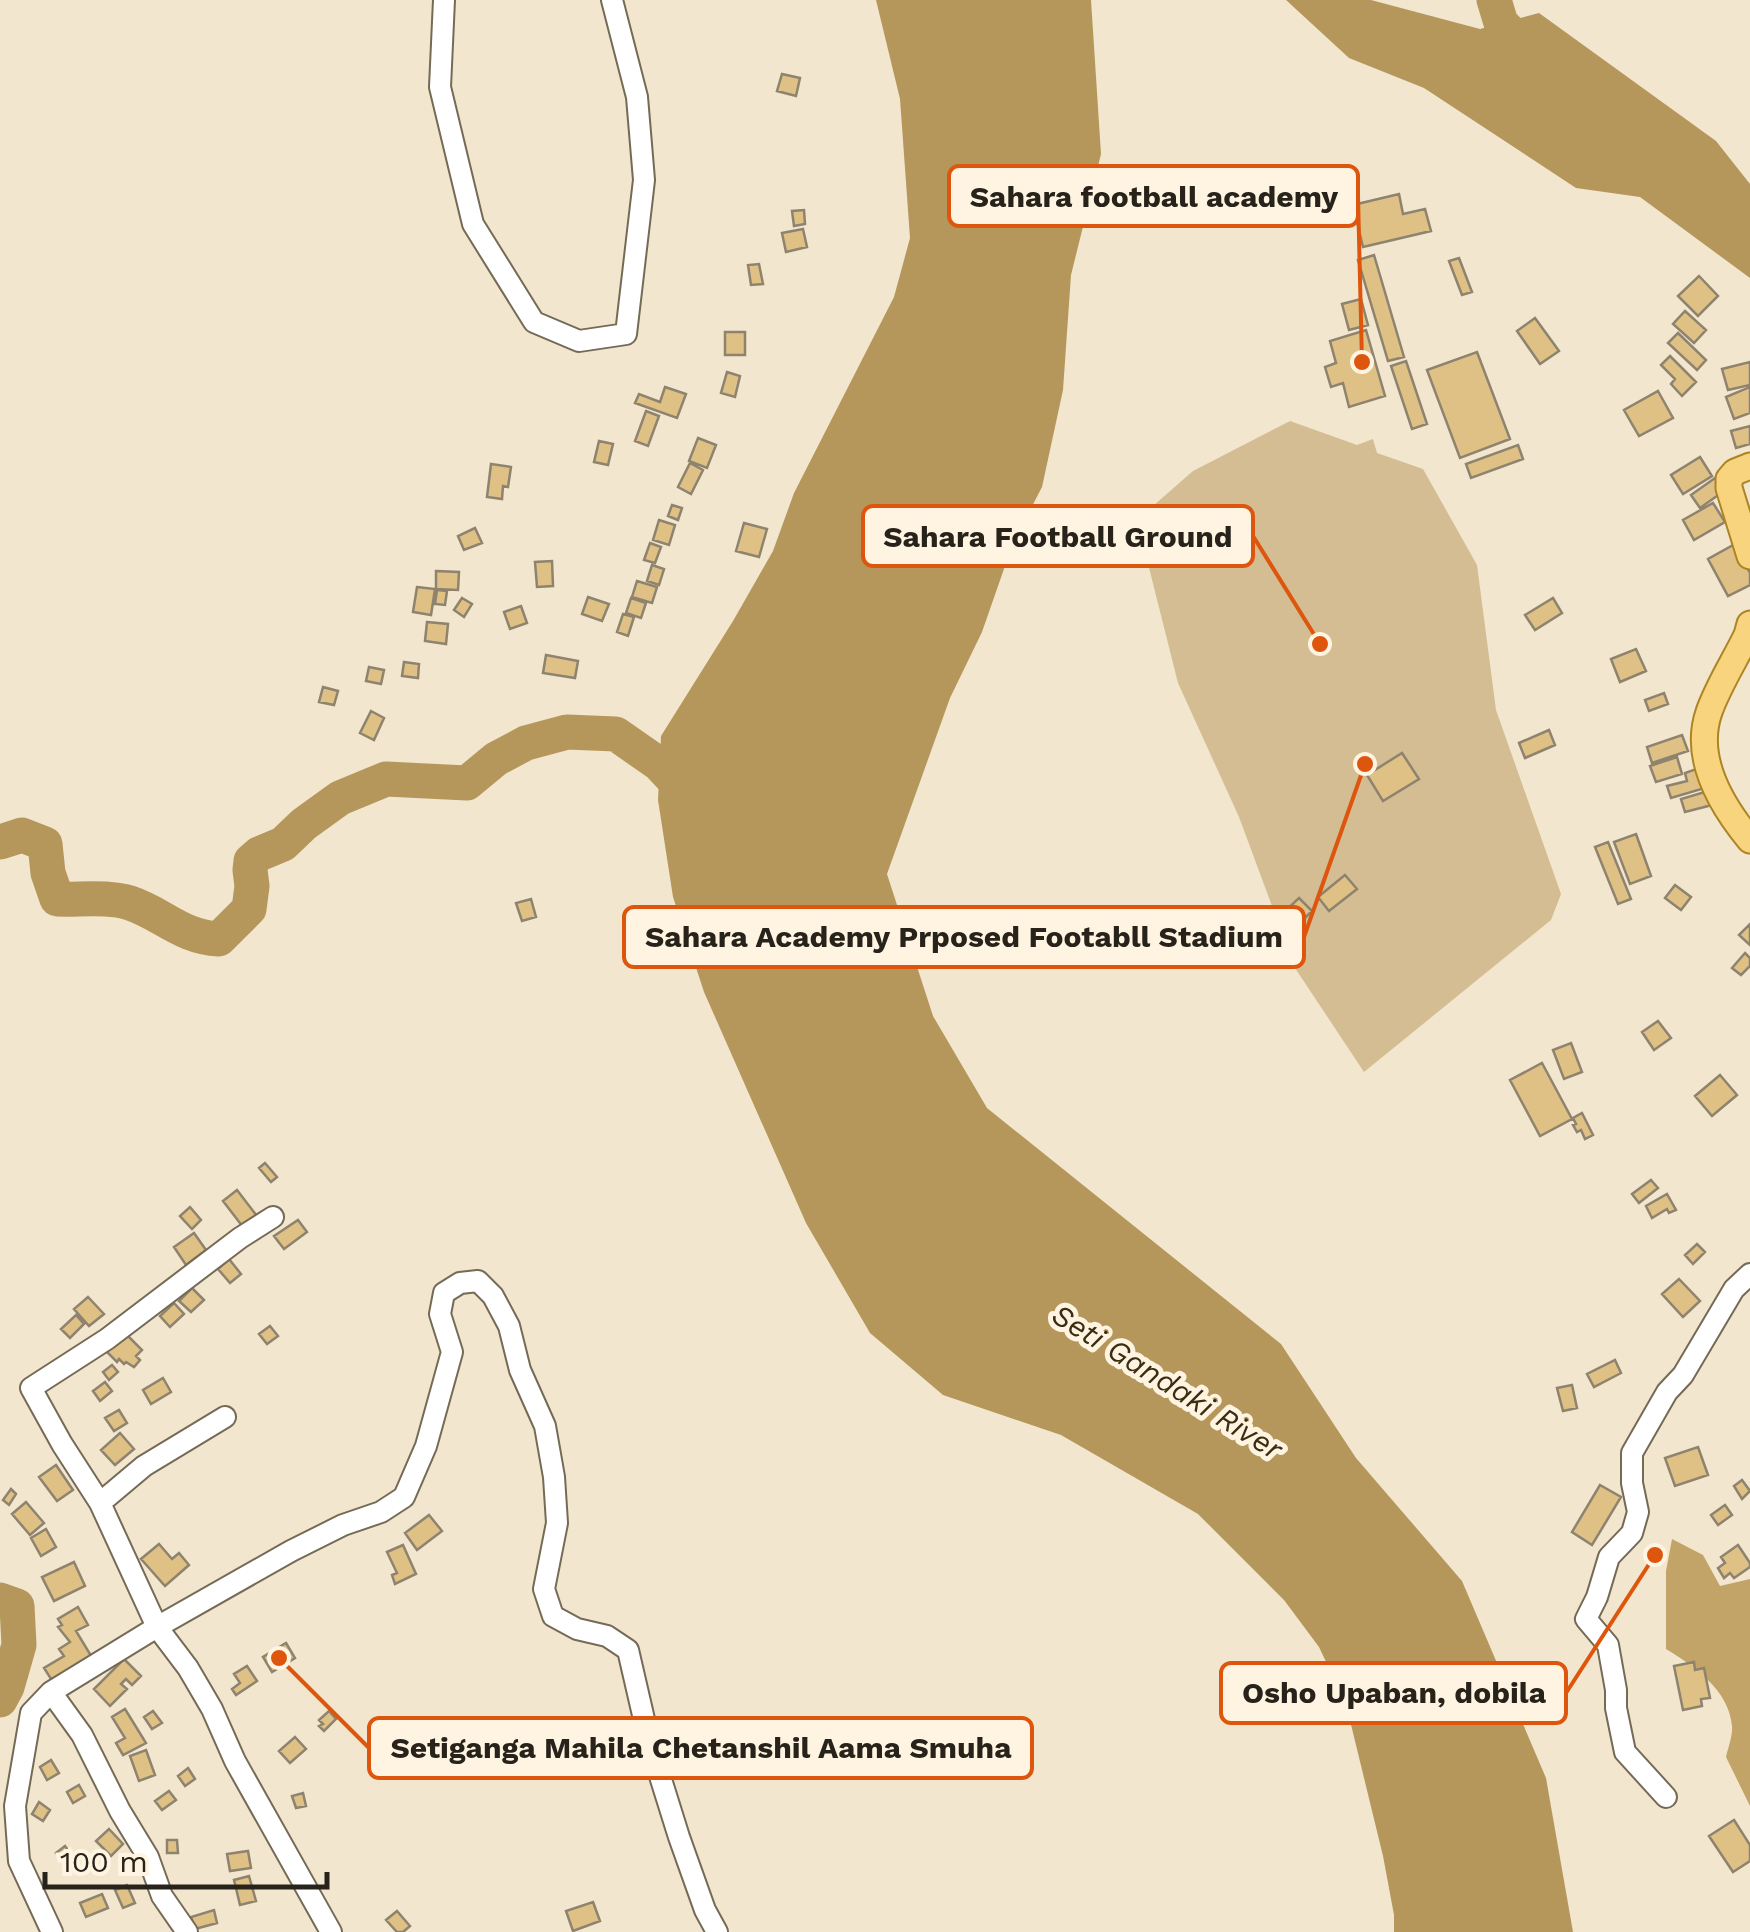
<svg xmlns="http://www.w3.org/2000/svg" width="1750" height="1932" font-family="'Work Sans',sans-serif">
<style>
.green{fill:#d4bd92}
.forest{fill:#c2a469}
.water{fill:#b5975c}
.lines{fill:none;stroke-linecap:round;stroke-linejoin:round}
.river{stroke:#b5975c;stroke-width:35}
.building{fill:#e0c185;stroke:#8e836e;stroke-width:2.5}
.minor-casing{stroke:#756a56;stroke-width:24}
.major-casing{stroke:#ac8423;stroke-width:29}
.minor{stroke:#fff;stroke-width:20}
.major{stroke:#f8d47e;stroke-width:25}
.labels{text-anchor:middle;stroke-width:10;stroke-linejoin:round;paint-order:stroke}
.water-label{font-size:30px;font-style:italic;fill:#3a2d11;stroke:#fef4e1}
.leader{fill:none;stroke:#de560d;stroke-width:4}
.callout-dot{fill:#de560d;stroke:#fef4e1;stroke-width:4}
.callout{fill:#fef4e1;stroke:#de560d;stroke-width:4}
.callout-label{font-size:30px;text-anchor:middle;font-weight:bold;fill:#27221a}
</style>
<rect width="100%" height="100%" fill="#f2e6cf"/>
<path class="green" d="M1290 421 1357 445 1373 439 1377 453 1423 469 1477 565 1496 710 1561 894 1551 920 1364 1072 1295 968 1239 817 1178 683 1137 520 1193 471Z"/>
<path class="forest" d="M1672 1539 1703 1555 1720 1586 1750 1579V1806L1726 1757C1728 1748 1733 1735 1732 1726 1729 1690 1694 1666 1666 1649V1571Z"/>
<path class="water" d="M876 0H1091L1101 154 1071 275 1063 390 1042 487 1013 543 982 632 950 698 887 874 933 1016 987 1108 1281 1344 1356 1458 1462 1581 1546 1778 1573 1932H1394V1915L1383 1856 1346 1704 1319 1647 1284 1600 1198 1514 1061 1435 943 1395 870 1333 806 1223 704 992 673 897 658 800 661 736 733 621 773 551 794 493 894 297 910 238 900 99Z
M1286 0H1371L1480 29 1539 13 1716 141 1750 184V278L1640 197 1576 188 1424 88 1349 58Z"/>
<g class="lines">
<path class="river" d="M1494 0 1501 23 1532 55
M0 842 22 835 45 844 48 873 57 899C80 900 108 896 130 903 163 914 181 937 219 939L249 909 252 886 250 870 251 861 259 854 283 844 304 824 340 798 386 779 467 783 496 759 526 743 567 732 616 734 659 764 690 797
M0 1600 17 1606 19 1645 7 1687 0 1700"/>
</g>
<path class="building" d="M782 74 800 78 796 96 777 91Z
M1399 194 1403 214 1425 209 1431 231 1363 247 1353 205Z
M804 210 805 224 794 226 792 211Z
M803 229 807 247 786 252 782 233Z
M1374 255 1404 357 1388 361 1358 260Z
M1459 258 1472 292 1462 295 1449 261Z
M759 264 763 284 751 285 748 265Z
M1699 276 1718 296 1698 316 1678 296Z
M1361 299 1368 325 1349 330 1342 304Z
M1685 311 1706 330 1694 343 1673 324Z
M1535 318 1559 351 1540 364 1517 331Z
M1366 330 1385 396 1349 407 1343 383 1331 387 1325 367 1336 363 1330 341Z
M725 332H745V355H725Z
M1678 333 1706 360 1697 370 1668 343Z
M1477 352 1510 439 1460 458 1427 370Z
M1670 356 1696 382 1682 396 1671 384 1675 379 1661 365Z
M1406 361 1427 424 1412 429 1391 366Z
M1750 362V385L1728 390 1722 369Z
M727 372 740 376 735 397 721 393Z
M665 387 686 394 677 418 635 403 639 394 660 402Z
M1750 387V413L1734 419 1726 397Z
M1658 391 1673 418 1639 436 1624 410Z
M646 411 659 416 648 446 635 441Z
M1750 426V444L1736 448 1731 431Z
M698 438 716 445 707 468 689 461Z
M599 441 613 444 608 465 594 462Z
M1518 445 1523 459 1471 478 1466 464Z
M1700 457 1712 476 1683 494 1671 475Z
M690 463 703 470 691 494 678 487Z
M491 464 511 467 508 487 503 486 502 499 487 497Z
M1715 478 1724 491 1700 508 1691 495Z
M1713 503 1725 522 1694 540 1683 520Z
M672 505 682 508 678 520 668 516Z
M659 520 675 525 669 545 653 540Z
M744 523 767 529 759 557 736 551Z
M475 528 482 543 464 550 458 536Z
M650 543 661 547 655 563 644 560Z
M1735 544 1750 573V585L1728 596 1708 559Z
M552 561 553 586 537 587 535 562Z
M652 565 664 569 659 585 647 581Z
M436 571 459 572 458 590 436 589Z
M637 581 657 587 652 603 632 597Z
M417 587 435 589 431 615 413 612Z
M437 590 447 591 445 605 435 604Z
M588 597 609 604 602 621 582 614Z
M462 598 472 604 464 617 454 610Z
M631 598 646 603 641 618 626 613Z
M1553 598 1562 613 1535 630 1525 615Z
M521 606 527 623 510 629 504 612Z
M623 614 634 617 628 636 617 632Z
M427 622 448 624 446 644 425 641Z
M1636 649 1646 671 1620 682 1611 659Z
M546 655 578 661 575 678 543 673Z
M404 662 419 664 418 678 402 676Z
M369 667 384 670 381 684 366 681Z
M323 687 338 691 334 705 319 702Z
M1664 693 1668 704 1649 711 1645 700Z
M371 711 384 718 374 740 360 733Z
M1549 730 1555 745 1525 758 1519 743Z
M1682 735 1688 751 1652 763 1647 747Z
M1402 753 1419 779 1383 801 1367 775Z
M1677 757 1682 774 1656 782 1650 766Z
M1699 768 1705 788 1671 798 1667 786 1687 781 1685 773Z
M1708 791 1712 805 1685 812 1681 799Z
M1636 834 1651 876 1630 884 1614 842Z
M1608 842 1631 899 1618 904 1595 847Z
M1345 875 1357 889 1329 911 1318 897Z
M1675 885 1691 897 1681 910 1665 898Z
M1299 898 1312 911 1296 927 1283 913Z
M531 899 536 917 522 921 516 903Z
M1750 924V945L1739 935Z
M1745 953 1750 958V966L1741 975 1732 968Z
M1658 1021 1671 1038 1654 1050 1642 1032Z
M1571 1043 1582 1072 1564 1079 1553 1050Z
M1542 1063 1572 1119 1540 1136 1510 1080Z
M1720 1075 1737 1095 1712 1116 1695 1096Z
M1582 1113 1593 1135 1585 1139 1581 1130 1577 1132 1573 1125 1576 1124 1573 1118Z
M265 1163 277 1177 271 1182 259 1168Z
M1651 1180 1658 1188 1639 1203 1632 1194Z
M237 1190 257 1216 243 1227 223 1201Z
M1667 1194 1676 1210 1669 1213 1667 1209 1652 1218 1646 1206Z
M190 1207 201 1220 192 1229 180 1216Z
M298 1220 307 1232 284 1249 274 1236Z
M194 1233 206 1250 186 1265 174 1247Z
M1697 1244 1705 1252 1693 1264 1685 1255Z
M229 1259 241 1274 230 1283 218 1269Z
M1679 1279 1700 1301 1683 1317 1662 1294Z
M192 1288 204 1300 191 1312 179 1301Z
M88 1297 104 1314 89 1326 74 1309Z
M174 1303 184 1314 170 1327 160 1316Z
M76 1315 84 1324 70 1338 61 1329Z
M270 1326 278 1336 267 1344 259 1334Z
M124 1332 142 1350 136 1356 140 1360 134 1367 126 1362 124 1364 119 1359 117 1362 106 1351Z
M1615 1360 1621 1373 1594 1387 1587 1374Z
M112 1365 118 1372 109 1380 103 1372Z
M163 1378 171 1392 151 1404 143 1390Z
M105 1382 112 1391 100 1401 93 1391Z
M1572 1385 1577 1408 1563 1411 1557 1388Z
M119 1410 127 1423 114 1431 105 1418Z
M120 1433 134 1449 115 1465 101 1450Z
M1698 1447 1708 1475 1675 1486 1665 1458Z
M56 1465 73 1490 57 1501 39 1477Z
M1742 1480 1750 1491 1742 1499 1734 1486Z
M1600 1485 1621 1497 1592 1545 1572 1532Z
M11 1489 16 1494 9 1505 3 1500Z
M26 1502 44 1523 30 1535 12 1514Z
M1725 1505 1732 1515 1718 1525 1711 1515Z
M429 1515 442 1531 417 1550 405 1533Z
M46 1529 56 1547 41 1556 31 1538Z
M159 1544 172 1559 179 1553 189 1565 165 1586 141 1559Z
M403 1545 416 1574 395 1584 392 1575 397 1573 387 1552Z
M1738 1545 1750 1563V1567L1734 1578 1730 1573 1724 1578 1718 1568 1725 1563 1721 1557Z
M74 1562 85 1586 54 1601 42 1577Z
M78 1607 88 1625 76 1631 93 1659 53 1682 44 1668 64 1656 59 1649 70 1642 58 1627 62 1625 58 1619Z
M286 1643 295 1658 272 1672 263 1657Z
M124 1659 141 1676 132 1685 126 1679 121 1684 127 1689 110 1706 94 1689Z
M1694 1662 1695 1670 1704 1668 1710 1698 1701 1699 1702 1706 1683 1710 1674 1666Z
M247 1666 257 1681 236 1695 232 1689 240 1683 234 1674Z
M125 1709 146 1743 123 1755 116 1743 125 1738 112 1717Z
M153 1711 162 1723 152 1729 144 1717Z
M329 1711 336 1719 324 1731 319 1726 323 1724 319 1720Z
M295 1737 306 1749 290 1763 279 1751Z
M146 1750 155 1775 139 1781 130 1756Z
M51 1760 59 1773 47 1780 40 1767Z
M188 1768 195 1779 185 1786 178 1776Z
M79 1785 85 1796 73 1803 67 1792Z
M169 1791 176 1800 162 1810 155 1801Z
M303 1793 306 1806 296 1808 292 1796Z
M39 1802 50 1810 43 1821 32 1814Z
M1734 1820 1750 1845V1861L1733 1872 1709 1836Z
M109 1829 123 1844 111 1856 96 1841Z
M167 1840H177L178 1853H167Z
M65 1846 73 1857 65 1863 56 1853Z
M248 1851 251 1868 230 1871 227 1854Z
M249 1876 256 1901 240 1905 234 1880Z
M127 1885 135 1903 123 1908 115 1890Z
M102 1894 108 1908 86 1917 80 1903Z
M593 1902 600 1921 573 1931 566 1911Z
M214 1910 217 1923 195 1929 191 1917Z
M397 1911 410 1926 403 1932H397L386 1920Z"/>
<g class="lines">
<g class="minor-casing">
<path id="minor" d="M444 0 440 87 473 224 534 322 579 341 626 334 644 180 637 97 612 0
M273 1217 240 1238 107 1339 31 1388 62 1444 100 1503 157 1627 188 1668 212 1709 235 1761 331 1932
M100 1503 144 1466 225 1417
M51 1692 82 1735 120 1811 148 1857 162 1896 187 1932
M1666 1797 1625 1752 1616 1708V1690L1608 1645 1586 1619 1597 1597 1609 1557 1632 1533 1638 1512 1632 1483V1453L1667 1392 1683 1375 1734 1289 1750 1274
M52 1932 19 1861 15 1806 31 1713 51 1692 157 1627 291 1551 343 1525 381 1512 404 1497 426 1446 452 1352 440 1314 444 1293 460 1283 478 1281 493 1296 509 1326 520 1370 545 1426 554 1477 557 1523 544 1589 553 1616 577 1629 607 1636 628 1650 649 1741 679 1837 705 1910 717 1932"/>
</g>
<g class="major-casing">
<path id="major" d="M1750 466 1735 472 1729 479V488L1750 556
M1750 624 1747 635C1735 660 1718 686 1709 712 1693 758 1721 805 1750 840"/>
</g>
<use href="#minor" class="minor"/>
<use href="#major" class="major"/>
</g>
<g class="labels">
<g class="water-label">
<text transform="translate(1167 1382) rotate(32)" y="10">Seti Gandaki River</text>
</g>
</g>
<path class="leader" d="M1362 362L1358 196M1320 644L1253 536M1365 764L1304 937M1655 1555L1566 1693M279 1658L369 1748"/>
<g class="callout-dot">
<circle cx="1362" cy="362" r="10"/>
<circle cx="1320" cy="644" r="10"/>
<circle cx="1365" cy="764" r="10"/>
<circle cx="1655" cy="1555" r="10"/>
<circle cx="279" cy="1658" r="10"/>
</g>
<g class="callout">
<rect x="949" y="166" width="409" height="60" rx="10"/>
<rect x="863" y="506" width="390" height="60" rx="10"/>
<rect x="624" y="907" width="680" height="60" rx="10"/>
<rect x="1221" y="1663" width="345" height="60" rx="10"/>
<rect x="369" y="1718" width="663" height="60" rx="10"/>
</g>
<g class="callout-label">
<text x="1154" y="207">Sahara football academy</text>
<text x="1058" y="547">Sahara Football Ground</text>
<text x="964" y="947">Sahara Academy Prposed Footabll Stadium</text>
<text x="1394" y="1703">Osho Upaban, dobila</text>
<text x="701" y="1758">Setiganga Mahila Chetanshil Aama Smuha</text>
</g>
<path d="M45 1872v15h282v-15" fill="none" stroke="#27221a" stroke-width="5"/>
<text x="60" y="1872" font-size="30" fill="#27221a" stroke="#fef4e1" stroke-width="8" paint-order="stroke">100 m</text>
</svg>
